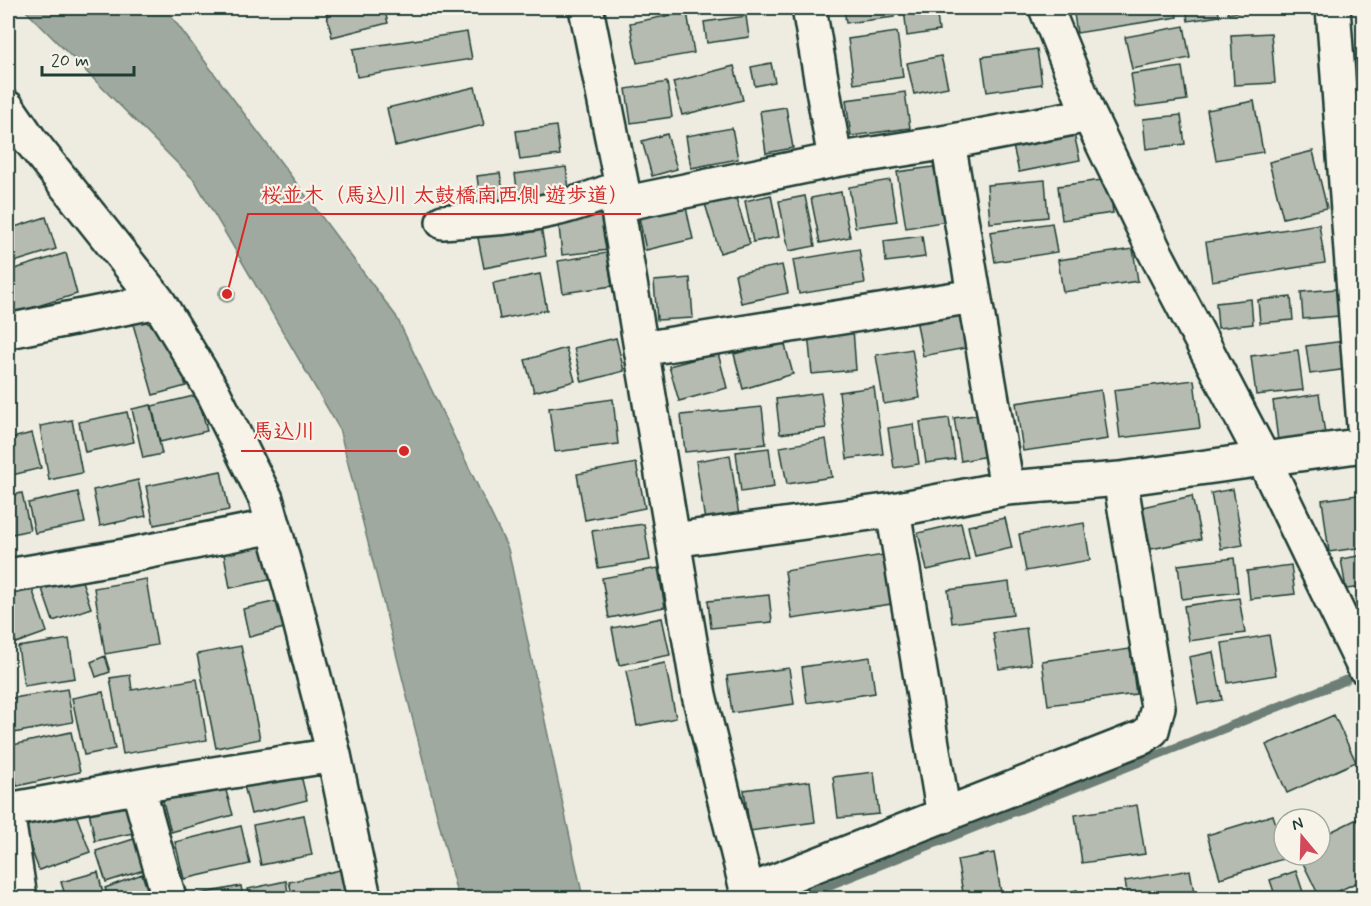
<svg xmlns="http://www.w3.org/2000/svg" width="1371" height="906" font-family="Mynerve,'Klee One',sans-serif">
<style>
.water{fill:#9fa99f;stroke:#6c7e74;stroke-width:1.5}
.lines{fill:none;stroke-linecap:round;stroke-linejoin:round}
.stream{stroke:#6c7e74;stroke-width:9}
.building{fill:#b5bbb0;stroke:#1f3d34;stroke-width:1.5}
.minor-casing{stroke:#1f3d34;stroke-width:38}
.minor{stroke:#f7f3e8;stroke-width:33}
.tree{fill:#8f9c92}
.leader{fill:none;stroke:#d62828;stroke-width:2}
.callout-dot{fill:#d62828;stroke:#f7f3e8;stroke-width:2}
.callout-label{font-size:21px;text-anchor:middle;font-weight:bold;fill:#d62828;stroke:#f7f3e8;stroke-width:4.5;stroke-linejoin:round;paint-order:stroke}
</style>
<rect width="100%" height="100%" fill="#eeece1"/>
<filter id="ink" filterUnits="userSpaceOnUse"><feTurbulence type="fractalNoise" baseFrequency=".0167" numOctaves="2"/><feDisplacementMap in="SourceGraphic" scale="12" xChannelSelector="R" yChannelSelector="G"/><feConvolveMatrix kernelMatrix="1 2 1 2 8 2 1 2 1" color-interpolation-filters="sRGB"/></filter>
<g filter="url(#ink)">
<path class="water" d="M23 8H165L396 316 508 549 583 898H458L339 428 195 181Z"/>
<g class="lines">
<path class="stream" d="M797 898 1346 680"/>
</g>
<path class="building" d="M325 8H384L388 23 332 37Z
M844 8H893L894 17 846 23Z
M904 8H936L939 31 907 36Z
M1073 8H1176L1177 17 1077 33Z
M1186 8H1218L1219 16 1188 21Z
M1227 8H1266L1228 14Z
M687 12 694 53 637 63 630 23Z
M746 16 749 37 707 43 704 22Z
M1184 26 1190 58 1132 69 1125 37Z
M467 32 472 59 357 77 353 49Z
M897 32 903 77 854 84 848 39Z
M1271 33 1275 83 1234 85 1231 35Z
M1037 49 1042 84 987 92 982 57Z
M941 56 948 87 914 94 907 63Z
M771 63 775 82 755 86 751 67Z
M734 66 743 100 682 115 673 82Z
M1182 67 1187 100 1136 107 1131 74Z
M667 82 672 117 631 123 626 89Z
M475 87 484 125 395 146 387 108Z
M905 92 910 128 851 136 846 100Z
M1254 101 1263 152 1216 160 1207 110Z
M786 107 793 148 766 153 760 111Z
M1181 115 1185 144 1146 149 1143 119Z
M556 126 560 155 520 160 516 131Z
M732 128 738 159 691 168 686 136Z
M667 134 677 169 652 176 642 141Z
M1074 134 1080 160 1019 172 1013 146Z
M1313 151 1327 208 1283 218 1269 162Z
M940 166 948 221 906 228 897 172Z
M566 167 570 196 519 203 515 174Z
M500 173 505 203 481 207 477 176Z
M1109 179 1113 213 1062 220 1058 186Z
M890 180 897 221 855 227 849 187Z
M1045 180 1048 217 990 223 987 185Z
M841 192 850 237 820 243 811 198Z
M735 195 750 244 720 253 705 204Z
M771 195 779 237 753 242 745 201Z
M805 196 815 246 789 251 779 201Z
M8 197 15 213 8 217Z
M685 203 693 239 646 250 638 213Z
M605 212 609 250 562 255 558 217Z
M46 217 56 249 8 264V229Z
M540 221 546 256 484 268 477 233Z
M1052 223 1057 252 995 262 990 232Z
M1319 224 1325 263 1212 281 1206 242Z
M922 236 925 257 886 262 884 241Z
M859 249 865 283 799 294 793 260Z
M1133 249 1138 281 1063 292 1058 260Z
M66 253 77 294 8 315V271Z
M607 253 612 286 563 293 558 261Z
M782 265 788 293 741 303 735 274Z
M540 274 547 310 500 319 493 283Z
M690 278 693 318 657 320 654 281Z
M1336 289 1339 316 1303 319 1301 292Z
M1291 297 1293 320 1260 323 1258 300Z
M1251 299 1253 324 1218 328 1216 303Z
M959 311 966 348 923 356 916 319Z
M145 321 173 342 186 386 153 395 133 324Z
M853 329 856 370 812 374 808 333Z
M616 338 624 371 582 382 574 348Z
M784 341 793 374 743 389 734 354Z
M1344 341 1348 369 1310 374 1306 346Z
M566 348 575 381 534 392 525 360Z
M912 349 920 398 884 404 876 355Z
M1298 350 1303 390 1256 395 1251 356Z
M718 353 727 388 679 401 669 366Z
M1194 380 1200 428 1120 438 1114 390Z
M874 387 883 454 847 459 839 392Z
M1101 390 1108 439 1023 451 1016 403Z
M821 393 826 428 780 434 776 399Z
M1319 394 1325 434 1278 441 1273 401Z
M198 395 207 431 160 442 152 406Z
M613 399 618 444 555 452 549 408Z
M151 405 162 454 143 458 132 409Z
M762 407 766 444 685 452 681 415Z
M127 412 134 442 85 452 79 422Z
M982 414 988 456 961 461 954 418Z
M949 418 955 459 926 463 920 422Z
M72 420 82 473 49 480 40 426Z
M913 424 919 464 894 468 888 428Z
M32 433 41 468 8 476V439Z
M826 439 832 477 787 484 780 447Z
M769 448 774 487 741 492 736 452Z
M730 455 739 516 705 521 696 461Z
M636 463 645 508 585 520 577 474Z
M221 471 229 510 154 525 146 486Z
M138 480 146 516 100 526 93 490Z
M1233 489 1243 545 1221 549 1211 493Z
M78 492 85 523 35 533 28 503Z
M22 493 30 530 8 535V496Z
M1364 494V547L1329 552 1322 500Z
M1192 496 1201 539 1151 549 1142 507Z
M1005 518 1012 548 975 556 968 526Z
M961 523 969 560 927 570 918 533Z
M1084 523 1090 560 1026 571 1019 534Z
M644 524 650 560 598 568 592 531Z
M265 534 274 579 230 588 222 543Z
M883 555 891 604 792 619 785 571Z
M1364 555V587L1346 589 1341 559Z
M1234 558 1238 592 1182 599 1178 565Z
M1291 565 1295 594 1250 599 1247 571Z
M658 568 665 607 609 618 602 578Z
M80 575 91 608 53 621 42 589Z
M146 579 157 645 105 654 94 588Z
M29 580 47 632 16 643 8 619V587Z
M1009 582 1013 615 952 623 948 590Z
M769 595 772 622 711 628 708 601Z
M1239 598 1245 633 1189 641 1184 606Z
M282 600 288 627 249 637 243 609Z
M1364 605V638L1355 607Z
M662 618 670 655 619 665 612 628Z
M1026 628 1031 664 999 669 993 633Z
M1269 635 1276 675 1228 683 1222 643Z
M69 639 75 678 24 686 18 647Z
M241 646 260 739 216 748 197 654Z
M1130 649 1136 694 1048 705 1042 661Z
M1213 652 1222 700 1198 704 1189 657Z
M105 656 110 672 96 677 91 662Z
M870 657 875 693 807 703 802 667Z
M665 663 676 718 637 726 626 671Z
M789 668 794 704 732 713 727 676Z
M130 675 132 690 197 679 207 740 123 754 110 678Z
M67 689 73 722 8 734V699Z
M103 692 115 749 84 755 72 698Z
M1334 715 1356 762 1287 793 1266 745Z
M71 732 80 772 17 786 8 746Z
M298 763 307 800 251 814 242 777Z
M874 772 879 814 838 818 833 777Z
M222 777 233 815 171 832 161 794Z
M810 781 815 822 750 831 744 790Z
M131 798 138 832 95 841 88 806Z
M1137 805 1145 854 1082 863 1075 815Z
M74 809 90 852 39 870 23 827Z
M304 815 312 855 261 865 253 825Z
M1273 815 1284 850V855H1286V858L1220 878 1207 835Z
M1357 819 1364 832V879L1324 898H1320L1299 855H1320V837Z
M241 826 250 864 184 879 175 842Z
M140 837 150 868 106 882 96 851Z
M994 853 1002 898H964L957 860Z
M344 869 350 898H293L289 882Z
M1190 870 1195 898H1128L1125 881Z
M1296 871 1305 898H1276L1270 880Z
M98 872 104 898H66L61 882Z
M142 874 150 898H109L105 888Z
M286 881 289 898H250L248 889Z
M241 886 243 898H200L199 894Z
M1077 890 1079 898H1043Z
M1034 895V898H1008Z"/>
<g class="lines">
<g class="minor-casing">
<path id="minor" d="M586 8 622 187 617 205 699 695 749 898
M809 8 835 160
M1046 8 1089 115 1154 250 1263 458 1364 667
M1333 8 1364 426
M8 108 30 140 158 301 213 392 266 499 296 606 334 755 364 898
M948 142 1007 488
M617 205 835 160 948 142 1089 115
M443 222C480 219 518 218 555 209 578 204 600 195 622 187
M8 331 158 301
M641 349 974 296
M893 510 944 816
M673 540 893 510 1007 488 1120 479 1364 445
M8 576 125 556 274 526
M138 787 169 898
M8 810 163 782 334 755
M8 818 20 898
M747 892 1143 737 1152 730 1158 707 1120 479"/>
</g>
<use href="#minor" class="minor"/>
</g>
<circle class="tree" cx="227" cy="294" r="9"/>
</g>
<path class="leader" d="M227 294L248 214H641M404 451L328 451H241"/>
<g class="callout-dot">
<circle cx="227" cy="294" r="6"/>
<circle cx="404" cy="451" r="6"/>
</g>
<g class="callout-label">
<text x="445" y="202">桜並木（馬込川 太鼓橋南西側 遊歩道）</text>
<text x="284" y="438">馬込川</text>
</g>
<rect width="1371" height="906" fill="none" stroke="#f7f3e8" stroke-width="30"/>
<rect x="15" y="15" width="1341" height="876" fill="none" stroke="#1f3d34" stroke-width="2" filter="url(#ink)"/>
<g transform="translate(1302 837) rotate(341)"><circle r="28" fill="#f7f3e8" stroke="#a1aaa0" stroke-width="1.5"/>
<path d="M0-4.5L10 22L0 15L-10 22Z" fill="#d1495b"/>
<text y="-9" font-size="16" font-weight="bold" text-anchor="middle" fill="#1f3d34">N</text>
</g>
<path d="M42 66v9h92v-9" fill="none" stroke="#1f3d34" stroke-width="3"/>
<text x="51" y="66" font-size="18" fill="#1f3d34" stroke="#f7f3e8" stroke-width="4.5" paint-order="stroke">20 m</text>
</svg>
